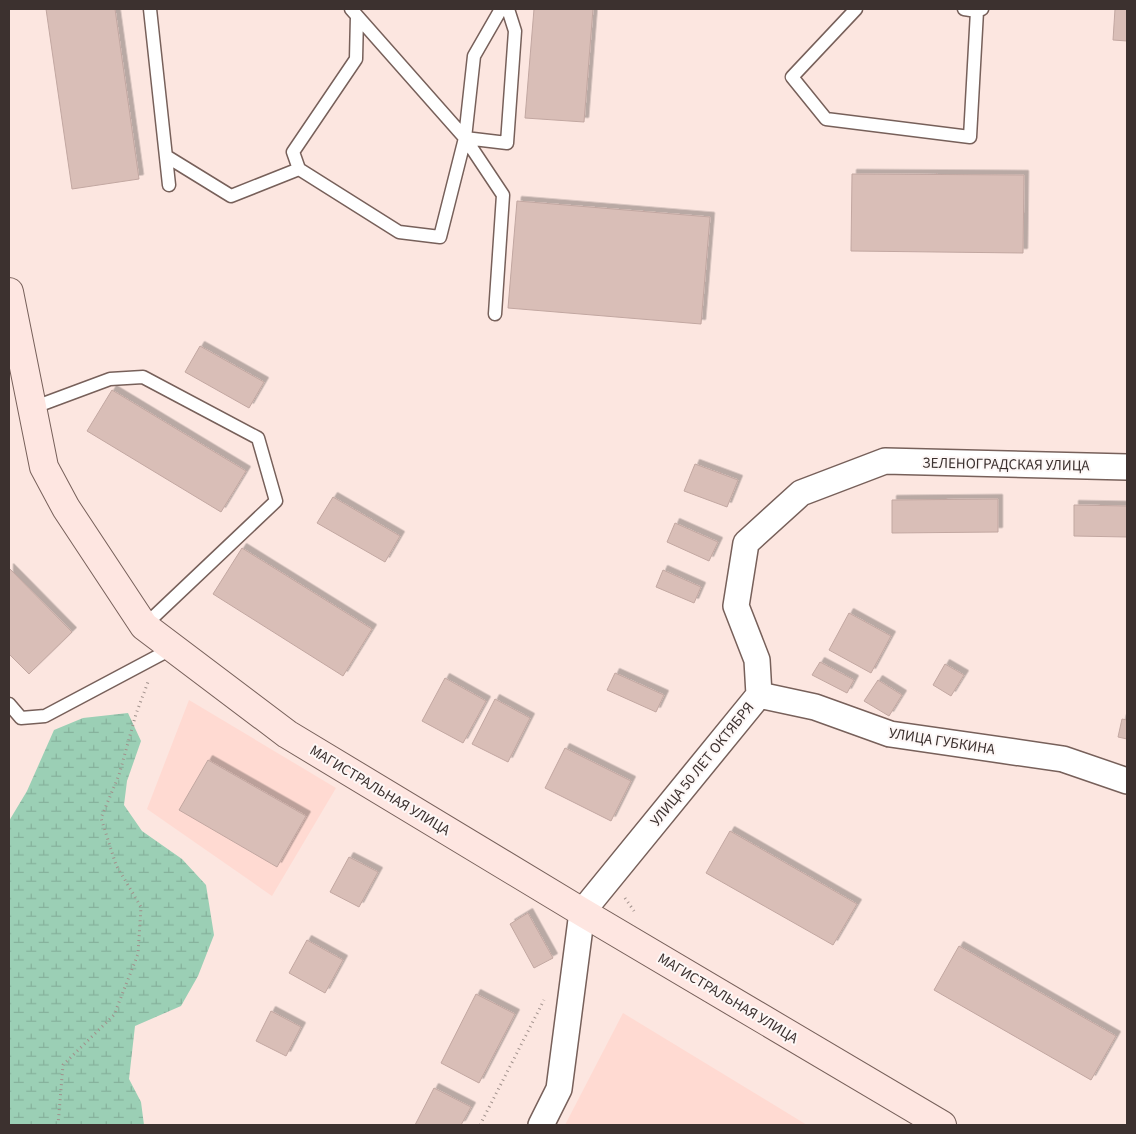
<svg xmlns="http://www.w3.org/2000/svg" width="1136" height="1134" font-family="'Source Sans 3',sans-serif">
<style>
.built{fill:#ffdad2}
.wetland{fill:url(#wetland-marsh)}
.building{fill:#d9beb7;stroke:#c2a7a1;filter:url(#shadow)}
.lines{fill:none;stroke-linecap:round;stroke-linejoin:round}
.service-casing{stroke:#77605a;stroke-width:15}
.minor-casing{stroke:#77605a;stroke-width:28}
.secondary-casing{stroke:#77605a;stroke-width:30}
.path{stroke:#a1918c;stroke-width:3;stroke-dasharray:1 4;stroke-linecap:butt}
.service{stroke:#fff;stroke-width:12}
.minor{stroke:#fff;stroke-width:25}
.secondary{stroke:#fee6e1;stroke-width:28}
.labels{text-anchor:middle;stroke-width:4;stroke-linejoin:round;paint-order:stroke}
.street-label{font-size:15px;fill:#3c312f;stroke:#fdf7f6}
</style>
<defs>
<pattern id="wetland-marsh" width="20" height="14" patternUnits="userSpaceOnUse" patternTransform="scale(1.25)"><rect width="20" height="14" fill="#9bcfb5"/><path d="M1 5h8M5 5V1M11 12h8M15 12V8" fill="none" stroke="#86b29c"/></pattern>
<filter id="shadow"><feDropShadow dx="4.5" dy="-4.5" stdDeviation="0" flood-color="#0004"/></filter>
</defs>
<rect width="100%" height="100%" fill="#fce6e0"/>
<path class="built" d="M189 700 336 788 272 896 147 809Z
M623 1013 807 1125H565Z"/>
<path class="wetland" d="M128 713 141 741 127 781 124 805 142 831 182 859 206 885 214 935 198 976 181 1006 135 1026 129 1079 141 1102 144 1125H9V821L27 791 54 730 83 718Z"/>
<path class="building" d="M46 9H115L139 179 72 189Z
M534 9H593L584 122 525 118Z
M1115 9H1127V41L1113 40Z
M852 174 1024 175 1023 253 851 251Z
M517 201 710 217 701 324 508 308Z
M200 346 264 382 249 408 185 372Z
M112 390 246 471 221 512 87 431Z
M695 464 738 480 727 507 684 491Z
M333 497 400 536 385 562 317 523Z
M998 499V532L892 533V500Z
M1074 505 1127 506V537L1074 536Z
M675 523 718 542 709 561 667 542Z
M242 548 372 629 343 676 213 594Z
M9 568 72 632 29 674 9 654Z
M663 570 701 587 694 603 656 587Z
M849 613 891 636 871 673 829 650Z
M820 662 854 680 847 693 812 675Z
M945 664 964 675 951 696 933 685Z
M615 673 664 695 656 712 607 690Z
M445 678 486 701 463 743 422 721Z
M878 680 902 695 889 716 864 701Z
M495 699 530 718 508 762 472 744Z
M1122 719 1127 720V739L1118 737Z
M565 748 631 781 611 821 545 788Z
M208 760 306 816 277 867 179 810Z
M730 831 857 904 833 945 706 873Z
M349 857 378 872 359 907 330 892Z
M528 913 553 958 534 968 510 924Z
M307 940 343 960 325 993 289 973Z
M959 946 1116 1036 1091 1080 934 990Z
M476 994 515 1014 479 1083 441 1063Z
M271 1011 301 1027 286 1056 256 1041Z
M434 1088 471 1107 461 1125H415Z"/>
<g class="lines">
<g class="service-casing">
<path id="service" d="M150 9 169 185
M351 9 465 138 503 195 495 314
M501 9 474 56 465 138 507 143 515 31 508 9
M856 9 792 77 826 119 970 137 977 11
M964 9 977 11 982 9
M166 156 231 196 299 169 399 232 440 237 465 138
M299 169 293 152 356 59 357 16
M32 408 110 379 143 377 258 438 276 501 144 626
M9 704 21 718 45 716 173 648"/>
</g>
<g class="minor-casing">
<path id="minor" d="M759 695 815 707 890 734 1063 759 1127 781
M541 1125 559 1089 582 912 759 695 757 660 736 606 746 543 801 493 885 461 1127 467"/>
</g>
<g class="secondary-casing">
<path id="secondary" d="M9 292 44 467 66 508 144 626 287 734 582 912 942 1125"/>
</g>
<path class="path" d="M625 898 634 911
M58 1125 63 1065 114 1015 138 954 141 907 116 865 101 818 119 775 136 714 148 682
M480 1125 544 1000"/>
<use href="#service" class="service"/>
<use href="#minor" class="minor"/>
<use href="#secondary" class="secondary"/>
</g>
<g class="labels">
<g class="street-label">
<text transform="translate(1006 464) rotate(1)" y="5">ЗЕЛЕНОГРАДСКАЯ УЛИЦА</text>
<text transform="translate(942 741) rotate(9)" y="5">УЛИЦА ГУБКИНА</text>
<text transform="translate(702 764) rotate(-51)" y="5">УЛИЦА 50 ЛЕТ ОКТЯБРЯ</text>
<text transform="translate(380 790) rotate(31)" y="5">МАГИСТРАЛЬНАЯ УЛИЦА</text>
<text transform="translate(728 998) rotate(31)" y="5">МАГИСТРАЛЬНАЯ УЛИЦА</text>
</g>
</g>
<rect width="1136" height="1134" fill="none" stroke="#3c312f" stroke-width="20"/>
</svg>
